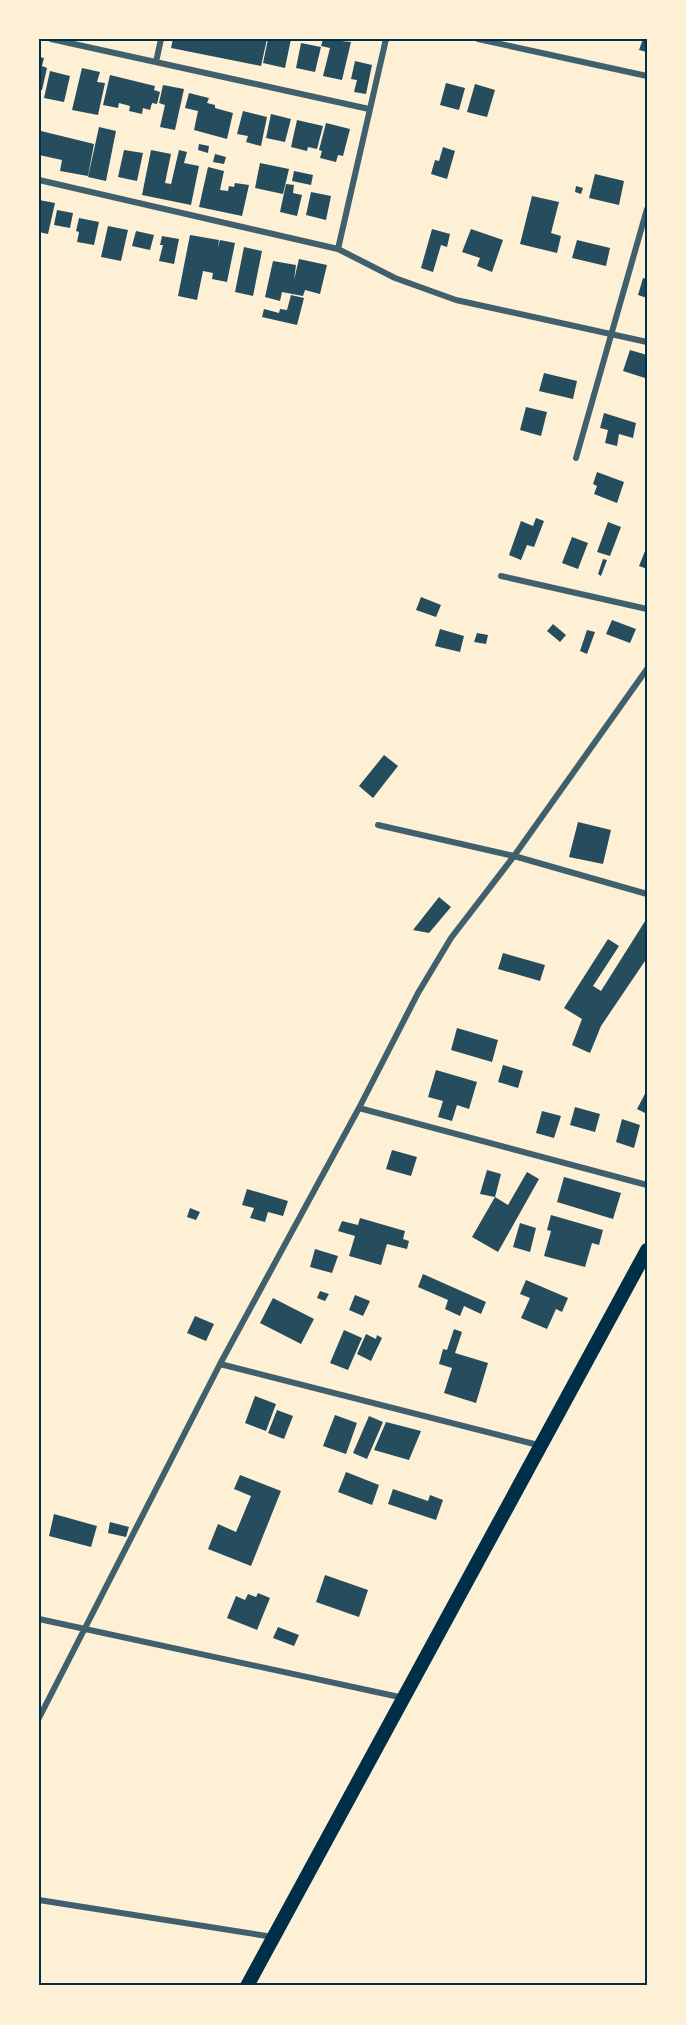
<svg xmlns="http://www.w3.org/2000/svg" width="686" height="2025" font-family="'Times New Roman',serif">
<style>
.building{fill:#264d5e}
.lines{fill:none;stroke-linecap:round;stroke-linejoin:round}
.minor{stroke:#3f606c;stroke-width:6}
.trunk{stroke:#003049;stroke-width:14}
.neatline{fill:none;stroke:#003049;stroke-width:2}
</style>
<rect width="100%" height="100%" fill="#fdf0d5"/>
<path class="building" d="M173 39H267L261 66 171 48Z
M268 39H291L285 68 263 63Z
M323 39 351 42 342 80 323 76 330 48 321 46Z
M643 39H647V52L639 50Z
M301 43 321 47 315 72 296 68Z
M39 57 44 58 42 66 47 68 42 90H39Z
M355 61 372 65 366 94 354 92 357 80 351 79Z
M82 68 100 72 97 82 105 83 98 115 72 110Z
M50 71 70 76 64 102 44 98Z
M110 75 155 86 154 90 160 92 157 104 152 103 150 110 143 108 142 114 129 111 130 106 119 103 118 108 103 105Z
M446 83 465 88 459 110 440 105Z
M475 84 495 90 487 117 467 112Z
M163 85 184 89 175 130 160 127 165 105 159 103Z
M189 93 209 98 207 103 215 105V108L233 113 227 139 194 130 198 111 185 108Z
M243 111 267 117 261 146 246 142 248 136 237 134Z
M271 114 291 119 285 142 266 138Z
M297 120 323 126 317 149 308 147 307 151 291 147Z
M326 123 350 129 343 156 338 155 336 162 320 158 322 151 319 150Z
M99 127 116 131 106 181 88 177Z
M41 131 94 144 88 176 60 171 62 160 39 155V132Z
M199 144 209 146 208 153 198 150Z
M443 147 455 151 447 179 431 174 435 160 439 161Z
M124 150 143 153 137 181 118 177Z
M151 150 171 154 165 183 171 184 169 193 179 150 187 152 184 163 199 166 191 205 142 195Z
M215 154 226 157 224 164 213 162Z
M260 163 289 169 283 194 255 188Z
M208 167 224 171 220 190 228 191 229 186 234 187 235 183 249 185 242 216 199 207Z
M294 171 313 175 311 185 292 181Z
M595 174 624 181 619 205 589 198Z
M286 184 294 185 293 193 302 195 297 216 280 212Z
M576 186 583 188 581 194 575 192Z
M311 192 331 196 326 220 306 215Z
M532 196 559 202 551 233 561 236 557 253 520 244Z
M39 200 55 203 48 234 39 232Z
M57 210 73 213 70 228 54 225Z
M79 218 99 222 94 245 77 242 79 232 76 231Z
M108 226 128 230 121 261 101 257Z
M432 229 450 234 447 247 441 245 433 272 421 268Z
M471 229 503 240 492 272 477 266 480 258 462 252Z
M136 231 154 235 150 250 132 246Z
M190 235 219 240 218 247 220 240 235 243 227 282 212 279 213 273 203 271 197 300 178 296Z
M162 236 179 239 174 264 159 261 163 245H160Z
M577 240 610 248 606 266 572 258Z
M244 247 262 251 253 296 235 292Z
M299 259 327 265 320 294 305 290 303 296 282 292 280 301 265 297 273 261 296 265 294 280Z
M643 278 647 279V298L638 295Z
M291 295 304 298 297 325 262 317 264 309 279 313 280 309 287 310Z
M630 350 647 355V371L645 378 623 371Z
M544 373 577 381 573 399 539 391Z
M526 407 547 412 541 436 520 430Z
M604 413 636 423 633 438 619 434 617 446 605 443 608 430 600 428Z
M597 472 624 482 617 503 594 494 597 486 593 484Z
M536 518 544 521 534 547 527 545 521 560 509 555 521 521 533 526Z
M608 522 621 527 610 556 597 552Z
M572 537 588 543 578 569 562 563Z
M647 546V569L639 566Z
M603 559 607 560 601 576 598 574Z
M421 597 441 605 436 617 416 610Z
M612 620 636 629 630 643 606 634Z
M553 624 566 635 560 642 547 631Z
M440 629 464 636 460 652 435 646Z
M587 630 595 632 587 654 580 651Z
M477 633 488 635 486 644 474 642Z
M384 755 398 766 373 798 359 786Z
M578 822 611 830 603 864 569 857Z
M439 897 451 907 429 933 413 930Z
M647 918V958L601 1026 590 1053 572 1045 582 1019 564 1008 608 939 619 946 593 986 601 991Z
M503 953 545 965 540 981 498 969Z
M457 1028 498 1040 492 1062 451 1050Z
M503 1065 523 1071 518 1088 498 1082Z
M436 1070 477 1082 469 1109 457 1105 452 1121 438 1117 443 1101 428 1097Z
M647 1090V1114L637 1109Z
M575 1107 600 1114 595 1132 570 1125Z
M542 1111 561 1116 554 1138 536 1133Z
M622 1119 640 1125 634 1148 616 1142Z
M392 1150 417 1157 411 1176 386 1169Z
M487 1170 501 1174 495 1197 508 1205 527 1172 539 1179 498 1252 472 1237 495 1197 480 1194Z
M564 1177 621 1193 613 1219 557 1202Z
M247 1189 288 1201 283 1216 268 1212 265 1222 250 1218 254 1208 242 1205Z
M190 1208 200 1212 196 1220 187 1217Z
M551 1215 603 1230 599 1245 592 1243 585 1267 544 1256 551 1231 547 1230Z
M360 1218 405 1231 403 1239 409 1241 407 1249 387 1244 381 1265 349 1256 355 1236 338 1231 342 1221 358 1225Z
M520 1223 536 1228 530 1252 513 1247Z
M315 1249 338 1256 332 1273 310 1267Z
M423 1274 486 1302 481 1314 464 1306 460 1316 445 1309 448 1300 418 1287Z
M526 1280 568 1298 562 1312 556 1309 547 1329 521 1318 530 1298 520 1294Z
M320 1291 329 1294 325 1301 317 1298Z
M355 1295 370 1301 363 1316 349 1310Z
M273 1298 314 1319 301 1344 260 1323Z
M195 1316 214 1324 206 1341 187 1333Z
M454 1329 462 1332 455 1353 488 1363 476 1403 444 1393 452 1368 439 1364 443 1349 447 1350Z
M344 1330 362 1338 348 1370 330 1363Z
M366 1334 376 1339 377 1335 382 1338 371 1361 357 1354Z
M255 1396 276 1404 266 1431 245 1423Z
M277 1410 293 1416 284 1439 268 1433Z
M335 1415 357 1423 346 1454 323 1446Z
M369 1416 383 1422 367 1459 353 1453Z
M386 1422 421 1431 409 1460 374 1450Z
M346 1472 379 1485 372 1505 338 1492Z
M240 1475 281 1491 251 1566 208 1549 218 1524 236 1532 251 1496 234 1489Z
M393 1489 428 1501 430 1495 443 1500 436 1520 388 1504Z
M54 1514 97 1526 91 1547 49 1536Z
M110 1522 129 1527 126 1537 108 1533Z
M325 1575 368 1590 359 1617 316 1602Z
M258 1593 270 1598 257 1630 227 1618 236 1596 245 1600 248 1594 256 1597Z
M278 1627 299 1635 294 1646 273 1638Z"/>
<g class="lines">
<path class="minor" d="M51 39 369 109
M478 39 647 76
M156 62 161 39
M39 180 338 249 395 278 456 300 647 342
M338 249 386 39
M576 458 647 209
M501 576 647 609
M378 825 514 856 647 894
M359 1108 647 1185
M220 1364 542 1446
M39 1619 404 1698
M39 1718 220 1364 359 1108 418 993 451 938 514 856 647 669
M39 1900 273 1937"/>
<path class="trunk" d="M247 1986 647 1250"/>
</g>
<rect width="686" height="2025" fill="none" stroke="#fdf0d5" stroke-width="81"/>
<rect x="40" y="40" width="606" height="1944" class="neatline"/>
</svg>
